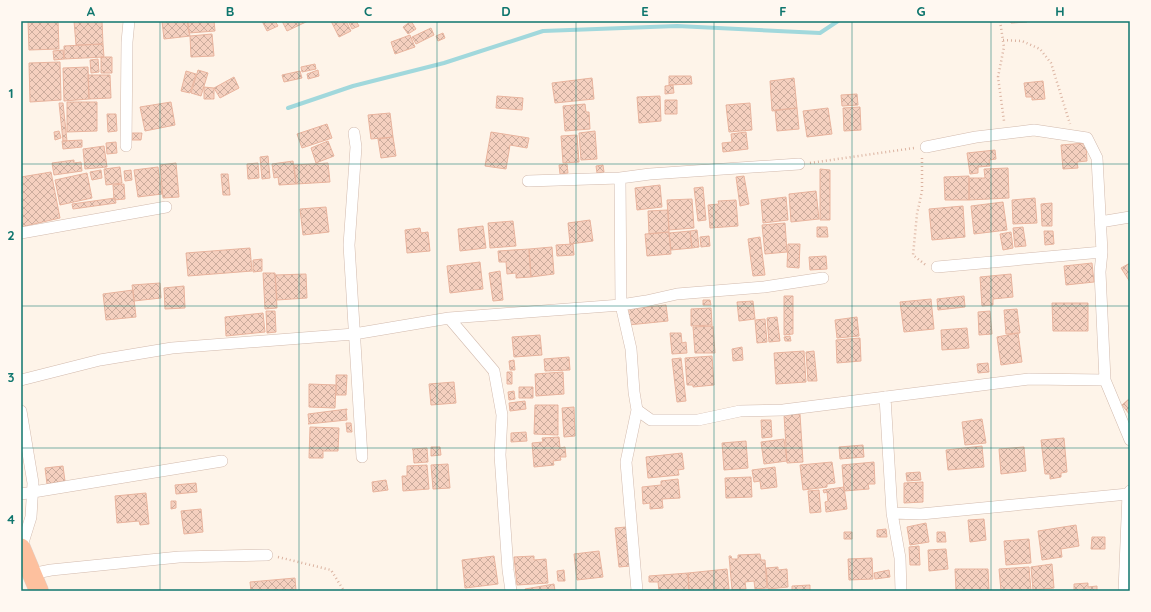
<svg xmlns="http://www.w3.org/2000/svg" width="1151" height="612" font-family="Quicksand,sans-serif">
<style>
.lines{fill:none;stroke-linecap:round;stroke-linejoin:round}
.stream{stroke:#a1d8dc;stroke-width:4}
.building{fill:url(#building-cross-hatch);stroke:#e9b49e}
.minor-casing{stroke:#d2baad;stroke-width:12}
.trunk-casing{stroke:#ddd3d0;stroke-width:20}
.path{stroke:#dbb3a1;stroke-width:2.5;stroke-dasharray:1 3;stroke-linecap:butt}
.minor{stroke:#fff;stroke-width:11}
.trunk{stroke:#fdc09e;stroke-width:19}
.grid{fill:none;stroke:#0f766e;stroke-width:1;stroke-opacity:0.55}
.neatline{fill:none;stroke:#0f766e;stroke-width:1.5}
.grid-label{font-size:13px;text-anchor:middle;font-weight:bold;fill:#0f766e}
</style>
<defs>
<pattern id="building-cross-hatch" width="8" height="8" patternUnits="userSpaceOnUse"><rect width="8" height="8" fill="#f5d0bf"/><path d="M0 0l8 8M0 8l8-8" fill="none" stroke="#cbac9d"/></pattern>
</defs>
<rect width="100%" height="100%" fill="#fef4e9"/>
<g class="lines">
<path class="stream" d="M288 108 353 86 444 63 543 31 677 26 820 33 838 21"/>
</g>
<path class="building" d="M28 21H58L59 49 29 50Z
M74 21H102L103 44 76 45Z
M162 21H187L190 36 164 39Z
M188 21H214L215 31 189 33Z
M262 21H275L278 26 267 31Z
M282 21H308L287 31Z
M331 21H346L351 31 339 37Z
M348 21H356L359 26 352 29Z
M411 21 416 29 408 34 403 27Z
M1010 21H1027V22L1011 23Z
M431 28 434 35 416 44 412 37Z
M443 33 445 38 438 41 436 36Z
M212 34 214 56 191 57 190 36Z
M410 35 415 47 395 54 391 42Z
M103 44 104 57 64 59V46Z
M63 50 64 59 54 60 53 51Z
M101 57H112V73H101Z
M98 59 99 72 91 73 90 60Z
M60 62 61 100 30 102 29 63Z
M315 64 316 69 302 72 301 67Z
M88 67 89 99 64 101 63 68Z
M198 70 208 73 201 96 191 93Z
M318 70 319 76 308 79 307 74Z
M186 71 196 74 190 93 181 91Z
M300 71 302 78 284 82 282 75Z
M88 75H110L111 98 89 99Z
M669 76H691L692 84 669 85Z
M234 77 239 88 220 98 214 88Z
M592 78 594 99 555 103 552 83Z
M794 78 797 108 772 111 770 81Z
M1043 81 1045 99 1032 100V97H1026L1024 83Z
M673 85 674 93 665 94V86Z
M204 87 214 88V99H204Z
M857 94 858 105 842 106 841 95Z
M497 96 523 98 522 110 496 108Z
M660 96 661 121 639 123 637 97Z
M665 100H677V114H665Z
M67 102H97V131L67 132Z
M171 102 175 125 145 131 140 107Z
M59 103H63L67 141H63Z
M750 103 752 130 729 132 726 105Z
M585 104 586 112H589L590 129 565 131 563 106Z
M860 107 861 130 844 131 843 108Z
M797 108 799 129 777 131 775 110Z
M828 108 832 134 807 137 803 111Z
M390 113 393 137 371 139 368 115Z
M107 114H116L117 131 108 132Z
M327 124 332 138 302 148 297 134Z
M59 131 61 138 55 140 54 132Z
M595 131 597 159 581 160 579 133Z
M491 132 529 138 527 148 510 145 506 169 485 166Z
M746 132 748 149 723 152 722 143 732 142 731 134Z
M132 133H142L141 140H132Z
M577 135 579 162 563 163 561 136Z
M393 137 396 156 381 158 378 139Z
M82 140V147L63 149 62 141Z
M328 141 334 156 316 163 311 148Z
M116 142 117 153 107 154 106 143Z
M1086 143 1087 161 1077 162 1078 168 1063 169 1061 145Z
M104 146 107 167 85 169 83 149Z
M995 150 996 159 989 160 990 166 978 167V173L970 174 967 153Z
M268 156 270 178 262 179 260 157Z
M74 160V163L81 162 82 171 54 175 52 163Z
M293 161 296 184 279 185 278 177 274 178 272 164Z
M176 163 179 197 163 198 160 165Z
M258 163 259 178 248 179 247 164Z
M328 163 330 182 296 184 294 165Z
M567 164 568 173 560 174 559 165Z
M603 165 604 172 597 173 596 166Z
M120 167 122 183 106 185 104 169Z
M158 167 162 194 138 197 134 170Z
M1008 168 1009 198 969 200V178H985L984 169Z
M820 169 830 170V220H820Z
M101 170 102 178 92 180 90 172Z
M131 170 132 180 125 181 124 171Z
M51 172 60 218 21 227V177Z
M87 173 92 198 60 205 55 180Z
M221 174H228L230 195H223Z
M744 176 749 204 740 206 736 177Z
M969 176V200H945L944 177Z
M124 184 125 199 114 200 113 185Z
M660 185 662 207 637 210 635 188Z
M703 187 706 220 698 221 694 188Z
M816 191 819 219 791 222 789 194Z
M786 197 788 220 763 223 761 200Z
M115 198 116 203 73 209 72 204Z
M1035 198 1037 223 1013 224 1012 200Z
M692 199 694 228 669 230 667 200Z
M736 200 738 226 710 228 708 205 719 204 718 201Z
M1003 202 1007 230 974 234 971 206Z
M1052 203V226H1042L1041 204Z
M963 206 965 237 932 240 929 209Z
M326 207 329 232 303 235 300 209Z
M668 210 669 232 649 234 648 211Z
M590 220 593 241 570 244 568 223Z
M513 221 516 246 490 248 488 223Z
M785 223 787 252 765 254 762 225Z
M483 226 486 248 460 251 458 229Z
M817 227H827L828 237H817Z
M1023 227 1026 246 1015 247 1013 228Z
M420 228 421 233 428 232 430 251 407 253 405 230Z
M697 230 699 247 692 248 690 231Z
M690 231 692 248 671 250 669 233Z
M1044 231H1053L1054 244 1045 245Z
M669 232 671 254 647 256 645 234Z
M1011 232 1013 248 1003 250 1000 234Z
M709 236 710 246 701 247 700 237Z
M760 237 765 275 753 276 748 239Z
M573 244 574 255 557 256 556 245Z
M788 244H800L799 268 787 267Z
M552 247 554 274 531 277 529 249Z
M250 248 252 271 188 276 186 253Z
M529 249 531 277 516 278V273L507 274 506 262H499L498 251Z
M826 256 827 269 810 270 809 257Z
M262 259V271L253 272V260Z
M480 262 483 289 450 293 447 266Z
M1092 263 1094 282 1066 285 1064 266Z
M1130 263V282L1121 268Z
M500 271 503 300 493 301 489 273Z
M263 273H275L277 308 265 309Z
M306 274 307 298 277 300 275 275Z
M1011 274 1013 297 993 299V305L982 306 980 277Z
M160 283 161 298 134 301 132 285Z
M184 286 185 308 165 309 164 288Z
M133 290 136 317 106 320 103 294Z
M784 296H793V334L784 335Z
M964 296 965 307 938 310 937 299Z
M931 299 934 329 904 332 900 302Z
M703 300H710L711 305H703Z
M753 301 755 319 739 321 737 302Z
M1052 303H1088V331H1053Z
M666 305 668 321 628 325 627 309Z
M711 308 712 325 691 326V309Z
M1017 309 1020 333 1006 334 1004 310Z
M266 311H275L276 332 267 333Z
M990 311 992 334 979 335 978 312Z
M263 313 265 332 226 336 225 317Z
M777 317 780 341 769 342 767 318Z
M857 317 859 336 837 338 835 320Z
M765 319 767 342 757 343 755 320Z
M713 326 715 353H695L693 327Z
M967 328 969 348 942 350 941 330Z
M670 333H681L682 343 686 342 687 353 672 354Z
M1018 333 1022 362 1001 365 997 337Z
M540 335 542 355 514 357 512 337Z
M790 336 791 341H785L784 337Z
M860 338 861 361 837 363 836 340Z
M742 347 743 360 733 361 732 349Z
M804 351 806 382 776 384 774 353Z
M814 351 817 381H808L806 352Z
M712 356 714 385 693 387V385H687L685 358Z
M569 357 570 370 545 371 544 359Z
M681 358 686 401 677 402 672 359Z
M514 360 515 370H510L509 361Z
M988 363 989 372 978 373 977 364Z
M507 372H512V384H507Z
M563 372 564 394 536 396 535 374Z
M336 375H347L346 395H336Z
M454 382 456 403 431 405 429 384Z
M309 384 336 385 335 408 309 407Z
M519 387H533V398H519Z
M514 391 515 399 509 400 508 392Z
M1130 398V415L1122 405Z
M525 401 526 409 510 411 509 403Z
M535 405H558V435L534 434Z
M574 407 575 436 564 437 562 408Z
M347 409V410H346L347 420 308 424 309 423 308 414Z
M800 414 803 462 787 463 784 415Z
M982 419 986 443 965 445 962 422Z
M761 420H771L772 437 762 438Z
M346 423H351L352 432H347Z
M310 427 339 428 338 451H323V458H309Z
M526 432 527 441 511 442V433Z
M559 437 560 448 565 447 566 457H560L561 460 553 461 554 465 534 467 532 443 543 442 542 438Z
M1064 438 1067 472 1061 473V477L1050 479V474H1045L1041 440Z
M784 439 787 461 764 464 761 442Z
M746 441 748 468 724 470 722 443Z
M863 445 864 457 840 459 839 447Z
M982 446 984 467 948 470 946 450Z
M431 447H440L441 455 431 456Z
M1024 447 1026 471 1001 474 999 449Z
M427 448 428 462 414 463 413 450 412 449Z
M682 453 684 469 678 470 679 475 648 478 646 457Z
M832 462 835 483 827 484V487L803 490 800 465Z
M874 462 875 484H868L869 489 844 491 842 465Z
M448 464 450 488 433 489 431 465Z
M427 465 429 489 403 491 402 476H407V466Z
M63 466 65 481 47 484 45 468Z
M775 467 777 487 761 489 760 481 754 482 752 470Z
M920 472 921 480 907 481 906 473Z
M751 477 752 497 726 498 725 478Z
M678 479 680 498 662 499 663 508 650 509V503L643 504 642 487 661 485V481Z
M386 480 388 490 373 492 372 482Z
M923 482V502L904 503V483Z
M196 483 197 492 176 494 175 485Z
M844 487 847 509 826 512 825 502 828 501 827 492 824 493 823 490Z
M819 490 821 512 810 513 808 491Z
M146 493 149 524 140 525 139 521 117 523 115 496Z
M171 501H176V508L171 509Z
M201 509 203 532 184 534 181 511Z
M984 519 986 540 970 542 968 520Z
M926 523 929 542 910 545 907 527Z
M1076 525 1079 546 1061 549 1062 557 1042 560 1038 531Z
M626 527 630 566 619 567 615 528Z
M886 529 887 537H877V530Z
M844 532H852V539H844Z
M937 532H945L946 542H937Z
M1092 537H1105V549H1091Z
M1029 539 1031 563 1006 565 1004 541Z
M919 546 920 565H910L909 547Z
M946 549 948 569 929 571 928 550Z
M599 551 603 577 577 580 574 554Z
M760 554 761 560H765L767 588 755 589 754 581 745 582 746 589 732 590 729 556H731L732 559H738V555Z
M494 556 498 584 465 588 462 560Z
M534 556V560L546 559 548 583 517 585 514 557Z
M872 558 873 579 849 580 848 559Z
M1052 564 1054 588 1033 590 1031 567Z
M778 567V570L787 569 788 587 768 589 766 568Z
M1029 567 1031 591H1001L999 569Z
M727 569 729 589 710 591H689L688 573Z
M955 569H988L989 591H956Z
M564 570 565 581H558L557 571Z
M889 570 890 577 875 579 874 573Z
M688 573 689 591H659L658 582H649V576Z
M295 578 296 591H251L250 582Z
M1088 583V587L1097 586V591H1074V584Z
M554 584 555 591H525V589Z
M810 585V591H792V586Z"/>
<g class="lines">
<g class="minor-casing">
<path id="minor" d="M354 133 356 147 349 245 362 457
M126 146 127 42 129 21
M926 147 976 137 1034 130 1087 138 1097 158 1102 252 1100 272 1105 380
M799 164 650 174 620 178 621 305 646 301 677 294 764 287 823 278
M528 181 620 178
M1100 222 1130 217
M21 233 166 207
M937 267 1102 252
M449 318 494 371 502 415 500 455 508 570 511 591
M21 380 100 360 172 348 354 334 449 318 621 305 631 349 634 392 637 410 651 420H698L740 411 783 410 1029 379 1105 380 1130 440
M885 397 892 513 900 558 901 591
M637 410 626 462 637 591
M21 411 33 483 31 517 21 549
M21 494 222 461
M892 513 921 514 1128 494
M31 574 51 570 179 557 267 555
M1124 591 1128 494 1130 491"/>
</g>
<g class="trunk-casing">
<path id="trunk" d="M21 548 39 591"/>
</g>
<path class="path" d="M1000 21 1004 47 998 77 1004 121
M1003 40 1022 41 1040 49 1051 63 1070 124
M922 158V191L917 214 913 255 927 266
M810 163 914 148
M278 557 331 570 344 591"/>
<use href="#minor" class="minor"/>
<use href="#trunk" class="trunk"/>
</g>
<path class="grid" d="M160 21V591M299 21V591M437 21V591M576 21V591M714 21V591M852 21V591M991 21V591M21 164H1130M21 306H1130M21 448H1130"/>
<rect width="1151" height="612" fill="none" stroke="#fff8f1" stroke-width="44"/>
<rect x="22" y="22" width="1107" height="568" class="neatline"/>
<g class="grid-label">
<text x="91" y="16">A</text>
<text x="230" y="16">B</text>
<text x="368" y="16">C</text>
<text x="506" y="16">D</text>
<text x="645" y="16">E</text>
<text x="783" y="16">F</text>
<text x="921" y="16">G</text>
<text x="1060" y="16">H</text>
<text x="11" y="98">1</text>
<text x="11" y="240">2</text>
<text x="11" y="382">3</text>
<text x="11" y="524">4</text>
</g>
</svg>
